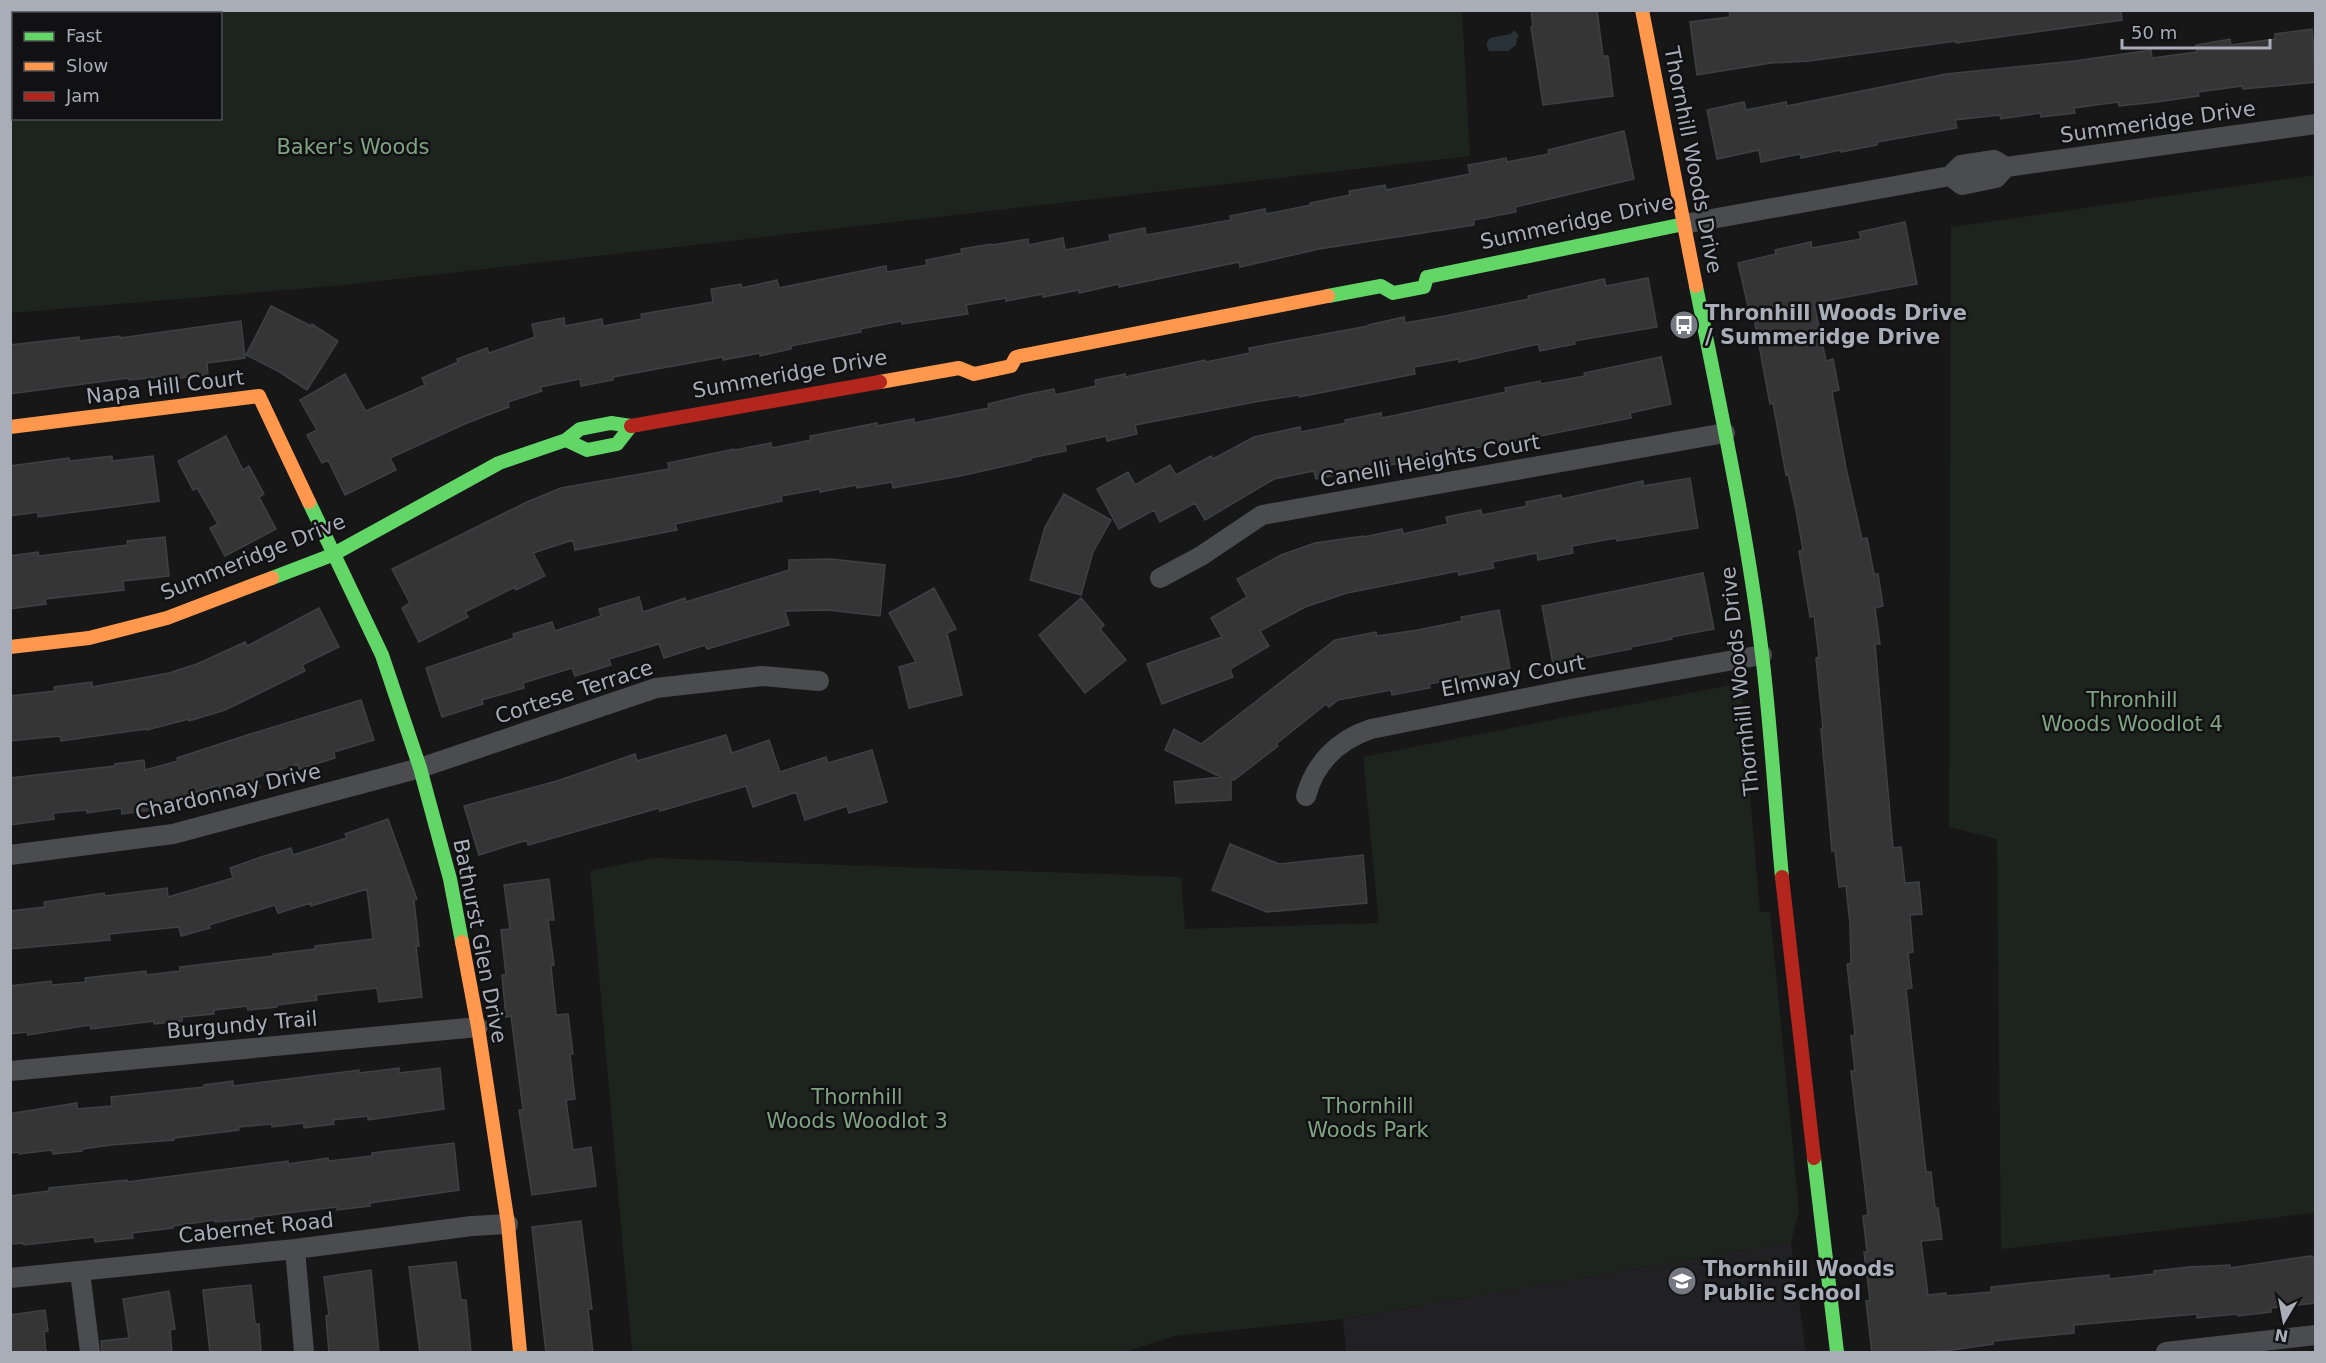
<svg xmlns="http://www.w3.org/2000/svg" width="2326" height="1363" font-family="'DejaVu Sans',sans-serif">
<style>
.built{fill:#212123}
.green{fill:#1d241e;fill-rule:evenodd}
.water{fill:#2a3239}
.building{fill:#353536;stroke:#3f4043;stroke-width:1.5}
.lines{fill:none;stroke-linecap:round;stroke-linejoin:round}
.street{stroke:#4b4c50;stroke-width:20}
.fast{stroke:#63d668;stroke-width:14}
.slow{stroke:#ff974d;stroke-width:14}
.jam{stroke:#b3261e;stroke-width:14}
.labels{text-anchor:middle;stroke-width:5;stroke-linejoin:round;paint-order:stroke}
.street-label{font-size:21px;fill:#a8adb8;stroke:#111113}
.park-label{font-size:21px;fill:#7fa381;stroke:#111113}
.poi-label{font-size:21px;font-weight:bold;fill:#a8adb8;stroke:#111113;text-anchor:start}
</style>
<rect width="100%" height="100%" fill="#171717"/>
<path class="built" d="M1791 1242 1806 1352H1346L1343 1319Z"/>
<path class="green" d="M11 10 1462 11 1470 156 344 285 11 313ZM14 14H220V118H14Z
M2315 175V1213L2001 1249 1997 839 1949 827 1951 227Z
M1736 684 1741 689 1760 912H1770L1799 1211 1791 1242 1343 1319 1174 1336 1125 1352H632L590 871 652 858 1181 877 1185 929 1379 923 1363 757Z"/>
<path class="water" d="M1514 30 1519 36 1517 38 1516 45 1508 51H1489L1486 44 1490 38 1511 34Z"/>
<path class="building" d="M1531 10H1597L1603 56H1608L1613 96 1543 105 1531 27 1533 26Z
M1729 10H2121L2122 20 1956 43V41L1809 61 1771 63 1697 75 1690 22 1730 17Z
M2312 29 2316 82 2243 89 2242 86 2198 92 2199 96 2157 102 2119 106 2118 102 2074 108 2075 113 2041 117 2040 113 2001 119 2000 115 1955 120 1957 128 1877 142V145L1841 152V150L1801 158 1800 154 1761 162 1759 150 1717 159 1707 110 1744 102 1746 110 1786 102 1787 106 1946 74 2074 61 2151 50 2152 58 2197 52 2196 45 2230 39 2231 45 2275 39V34Z
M1624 131 1634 179 1515 207 1516 212 1474 220V225L1319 249 1240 267 1239 262 1119 287V284L1079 293V290L1043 297V294L1006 301V298L966 305 968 314 902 324 901 321 860 329 861 332 791 346V349L760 356V353L723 360V357L613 377V380L581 386 580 379 540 387 542 391 508 402 509 407 467 423 390 458 396 470 345 495 328 460 322 463 307 435 317 430 300 400 345 374 366 411 425 385 422 378 458 362 457 359 487 348 489 353 535 337 532 324 564 318 565 326 602 319 603 326 642 319 641 314 713 302 711 289 741 284 742 288 777 280 779 288 886 266 887 272 927 265 926 260 962 253 961 249 991 244 992 245 1028 239 1029 245 1063 238 1065 250 1110 241 1109 235 1145 228 1146 235 1231 220 1230 216 1265 209 1266 214 1311 205 1310 203 1350 195 1349 191 1385 185 1386 190 1470 174 1468 165 1506 158 1507 162 1549 154 1548 150Z
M1905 222 1917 284 1814 303 1826 361 1833 359 1839 390 1832 392 1846 468 1862 539 1867 538 1874 574H1878L1883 606 1875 608 1880 644H1875L1893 848 1901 847 1905 883 1919 882 1922 914 1910 915 1913 952 1908 953 1912 988 1906 989 1926 1172H1931L1935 1208H1938L1942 1239 1921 1241 1928 1295 1946 1293V1296L1991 1292V1287L2109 1275V1279L2154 1274V1271L2189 1267 2230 1265V1268L2310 1256 2316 1257V1303L2271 1308V1312L2238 1316V1314L2197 1318V1314L2074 1325V1333L1993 1341V1344L1952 1350 1925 1352 1872 1353 1866 1301 1870 1300 1864 1252H1867L1863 1216 1868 1215 1851 1071H1855L1851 1036 1855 1035 1847 964 1851 963 1850 924 1846 886 1839 887 1835 851H1832L1821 729 1823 728 1816 658 1819 657 1814 616 1810 617 1799 551 1803 550 1796 510 1788 474 1786 475 1773 403 1770 404 1754 318 1751 319 1738 263 1776 254 1775 250 1811 242 1812 248 1861 239 1859 232Z
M1648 278 1657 327 1574 341 1575 344 1540 351 1538 344 1459 362V359L1414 367 1415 374 1299 397V395L1260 401 1135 425 1137 434 1107 441 1106 436 1065 445 1066 451 1030 458 1031 460 960 476 893 488 892 482 857 488 856 485 820 492V489L781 496 782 501 675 524 677 530 575 550 573 540 533 553 545 576 516 590 515 587 465 612 468 617 419 642 402 608 410 603 392 569 527 502 561 488 669 469 668 463 734 449 735 450 771 443 772 448 811 440 810 436 877 423V426L914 419V423L989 408 988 404 1024 395 1054 389 1055 395 1096 386 1095 380 1125 374V377L1205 360 1206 362 1250 353 1249 348 1368 326V325L1404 317 1405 323 1445 316 1529 299 1528 296 1604 279 1606 286Z
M271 306 311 326 312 324 338 341 307 390 278 371 246 355Z
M241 321 245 358 207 363 208 375 171 379 170 376 129 380 128 378 10 394V345L79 337V341L120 336V338Z
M1661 357 1671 404 1630 413 1631 418 1515 441 1475 448 1474 445 1430 454 1431 457 1395 464 1316 479 1314 471 1274 479 1205 520 1195 503 1160 522 1154 510 1119 529 1097 489 1128 472 1135 485 1170 465 1176 475 1211 456 1213 459 1254 437 1300 427 1301 432 1346 423 1345 420 1381 413 1382 418 1506 392 1505 388 1540 381 1541 384 1585 376 1584 373Z
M226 436 243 470 249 466 264 494 259 497 276 529 225 556 210 528 218 524 197 488 193 490 178 461Z
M112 456V461L153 456 159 501 38 517V512L10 516V466L69 458 70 461Z
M1690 478 1698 528 1617 541 1616 538 1572 546 1573 553 1538 560 1537 553 1492 562 1494 568 1459 575 1458 571 1347 593 1305 607 1260 631 1269 646 1230 669 1233 677 1162 704 1147 664 1222 637 1211 618 1247 597 1237 579 1281 555 1315 543 1363 536 1364 537 1402 529 1403 534 1448 524 1446 517 1481 510 1482 515 1527 506 1526 502 1561 495 1562 499 1643 481V486Z
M1064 494 1111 520 1093 552 1081 595 1030 580 1045 527Z
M165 537 169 576 123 581 124 590 45 599 46 604 10 609V556L38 552 39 556 128 545 127 541Z
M831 559 885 565 880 616 828 610 785 611 789 625 707 649 705 645 664 658 659 644 609 659 611 665 575 676 572 668 523 683 524 688 482 700 483 704 442 717 426 668 514 638 513 634 552 622 555 631 601 616 599 609 639 597 643 612 685 598 686 602 789 570V560Z
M1703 573 1714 629 1671 637 1672 639 1631 647V649L1553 664 1542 606Z
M934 588 956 629 947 633 962 695 909 708 899 667 916 662 889 613Z
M1081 598 1104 625 1100 629 1126 660 1085 693 1039 635Z
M319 608 339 647 302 665 305 671 225 710 189 721V719L147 730 146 729 61 741 60 736 10 741V696L55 691 54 687 92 682V687L169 673 197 664 245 642 247 646Z
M1499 610 1510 668 1429 684 1430 688 1392 695 1391 690 1338 700 1329 707 1326 704 1276 744 1278 746 1234 780H1231V800L1176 803 1174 782 1221 777 1165 750 1174 729 1201 744 1335 640 1376 632 1377 636 1418 630 1462 621 1461 617Z
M361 700 374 740 334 752 335 758 299 769 298 764 257 777 260 787 223 799 219 785 150 806 151 810 122 814 121 808 87 813V810L53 813 54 819 10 825V778L115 766V764L144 760 145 770 178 761 177 758 244 736Z
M726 735 732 753 769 740 780 772 826 757 828 763 872 750 887 802 849 813 847 806 805 820 796 792 753 807 746 786 660 811 659 808 528 845 527 840 479 855 464 806 557 781 635 754 637 761Z
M388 819 417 899 414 900 419 946H416L422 997 379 1002 377 988 316 995 317 1000 277 1005V1007L248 1010 247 1006 214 1010V1014L182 1017V1021L154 1024V1021L91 1029 90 1025 28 1035 27 1032 10 1034V986L51 981 52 985 86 982 85 978 146 971V975L180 971V967L274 956 273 954 315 949V946L373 939 367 889 311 906V903L278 913 275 905 209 925 210 928 181 936 179 927 109 934 110 940 10 949V911L45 907 44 902 104 893 105 896 167 888 168 897 233 878 230 868 261 857 291 848 293 855 347 838 345 834Z
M1230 844 1279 864 1363 855 1367 903 1267 912 1212 890Z
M549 879 554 920H548L554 965 551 966 556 1015 568 1014 573 1054H570L575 1099 566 1100 573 1150 591 1147 596 1186 532 1195 519 1110H523L511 1016 506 1017 502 975H506L501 930 510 929 504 885Z
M399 1068V1073L440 1068 444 1109 368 1120V1116L333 1120 334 1124 304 1128V1123L272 1127V1124L238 1127 239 1130 174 1138V1140L111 1145 82 1149V1151L53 1154 52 1150 19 1154V1152L10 1153V1114L14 1113 77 1103V1109L112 1106 111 1097 204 1087V1085L233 1081V1086L359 1070V1073Z
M454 1143 459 1190 370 1203V1206L337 1210V1207L253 1217V1219L215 1222V1220L173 1226V1228L132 1233 133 1238 95 1242 94 1237 24 1245 23 1243 10 1244V1196L49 1191V1188L127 1180V1182L288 1161V1164L328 1158 329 1161 372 1156V1153Z
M581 1221 592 1309H588L593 1353H546L532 1227Z
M456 1262 461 1300H466L471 1353H420L409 1267Z
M371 1270 379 1353H329L326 1316 329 1315 324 1277Z
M251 1285 255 1324H259L261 1353H210L203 1290Z
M169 1291 175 1329 170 1330 172 1353H102L101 1341 129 1338 123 1299Z
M45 1310 48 1331 44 1332 46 1353H10V1315Z"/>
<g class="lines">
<path class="street" d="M1950 176 1962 185 1996 178 2006 167
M1684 224 1950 176 1961 165 1994 160 2006 167 2316 124
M1160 578 1201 556 1262 515 1725 433
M1306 796C1315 763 1338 740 1371 729L1576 688 1762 655
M10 855 173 834 420 768 656 688 762 676 819 681
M10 1071 478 1027
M295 1249 304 1352
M80 1272 90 1352
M10 1278 295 1249 472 1226 508 1224
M2166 1352 2316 1335"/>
<path class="fast" d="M1427 277 1684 224
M1696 286C1720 408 1747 530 1762 654 1771 728 1775 803 1782 877
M1328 296 1381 286 1393 293 1424 287 1427 277
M309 502 382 655 420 768 450 879 462 942
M272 578 332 555 499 463 566 440 580 429 611 423 631 426 617 444 587 450 566 440
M1814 1158 1837 1352"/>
<path class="slow" d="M1642 10 1696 286
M880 382 959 368 974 374 1011 366 1016 357 1328 296
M10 427 259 396 309 502
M10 647 89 638 167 618 272 578
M462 942 478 1027 508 1224 520 1352"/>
<path class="jam" d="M631 426 880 382
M1782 877 1814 1158"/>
</g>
<defs>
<g id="bus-disc" transform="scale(1.5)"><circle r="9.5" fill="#757880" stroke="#111113"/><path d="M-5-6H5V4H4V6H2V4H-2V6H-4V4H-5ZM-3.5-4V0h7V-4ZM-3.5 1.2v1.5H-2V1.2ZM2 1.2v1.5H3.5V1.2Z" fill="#fff"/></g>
<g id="school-disc" transform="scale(1.5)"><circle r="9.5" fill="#757880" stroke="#111113"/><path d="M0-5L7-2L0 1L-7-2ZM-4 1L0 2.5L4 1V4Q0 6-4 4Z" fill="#fff"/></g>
</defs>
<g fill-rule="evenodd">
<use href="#bus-disc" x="1684" y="325"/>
<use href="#school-disc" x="1682" y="1281"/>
</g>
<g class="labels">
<g class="street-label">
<text transform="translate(2158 122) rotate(-8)" y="7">Summeridge Drive</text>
<text transform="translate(1693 160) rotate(79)" y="7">Thornhill Woods Drive</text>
<text transform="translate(1577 222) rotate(-12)" y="7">Summeridge Drive</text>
<text transform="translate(790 374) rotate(-10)" y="7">Summeridge Drive</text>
<text transform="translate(165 387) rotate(-7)" y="7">Napa Hill Court</text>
<text transform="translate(1430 461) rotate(-10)" y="7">Canelli Heights Court</text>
<text transform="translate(253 557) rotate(-22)" y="7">Summeridge Drive</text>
<text transform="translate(1513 676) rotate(-11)" y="7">Elmway Court</text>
<text transform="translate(1740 681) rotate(-96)" y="7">Thornhill Woods Drive</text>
<text transform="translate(574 692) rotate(-18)" y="7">Cortese Terrace</text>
<text transform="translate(228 792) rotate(-13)" y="7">Chardonnay Drive</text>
<text transform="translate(480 941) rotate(79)" y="7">Bathurst Glen Drive</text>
<text transform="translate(242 1025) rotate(-5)" y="7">Burgundy Trail</text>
<text transform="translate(256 1228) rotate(-6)" y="7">Cabernet Road</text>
</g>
<g class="park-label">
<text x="353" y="154">Baker's Woods</text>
<text x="2132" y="707">Thronhill<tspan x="2132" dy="24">Woods Woodlot 4</tspan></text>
<text x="857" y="1104">Thornhill<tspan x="857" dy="24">Woods Woodlot 3</tspan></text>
<text x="1368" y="1113">Thornhill<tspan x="1368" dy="24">Woods Park</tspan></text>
</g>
<g class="poi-label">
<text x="1705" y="320">Thronhill Woods Drive<tspan x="1705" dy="24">/ Summeridge Drive</tspan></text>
<text x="1703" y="1276">Thornhill Woods<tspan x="1703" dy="24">Public School</tspan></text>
</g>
</g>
<rect width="2326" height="1363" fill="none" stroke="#a8adb8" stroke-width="24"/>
<rect x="12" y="12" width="210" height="108" fill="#111113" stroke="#4d4f55" stroke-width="1.5"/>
<rect x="24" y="32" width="30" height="9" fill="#63d668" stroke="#4d4f55" stroke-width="1.5"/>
<text x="66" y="42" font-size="18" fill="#a8adb8">Fast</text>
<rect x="24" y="62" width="30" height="9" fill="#ff974d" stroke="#4d4f55" stroke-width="1.5"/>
<text x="66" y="72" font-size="18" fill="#a8adb8">Slow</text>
<rect x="24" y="92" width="30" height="9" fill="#b3261e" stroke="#4d4f55" stroke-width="1.5"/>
<text x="66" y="102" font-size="18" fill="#a8adb8">Jam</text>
<g transform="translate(2284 1321) rotate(190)" stroke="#111113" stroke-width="4.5" paint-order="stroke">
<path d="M0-4.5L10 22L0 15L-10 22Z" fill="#a8adb8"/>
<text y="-9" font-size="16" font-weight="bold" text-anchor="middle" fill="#a8adb8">N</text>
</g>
<path d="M2122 39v9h148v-9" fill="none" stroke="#a8adb8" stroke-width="3"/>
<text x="2131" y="39" font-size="18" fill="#a8adb8" stroke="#111113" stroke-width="4.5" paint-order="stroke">50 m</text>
</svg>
